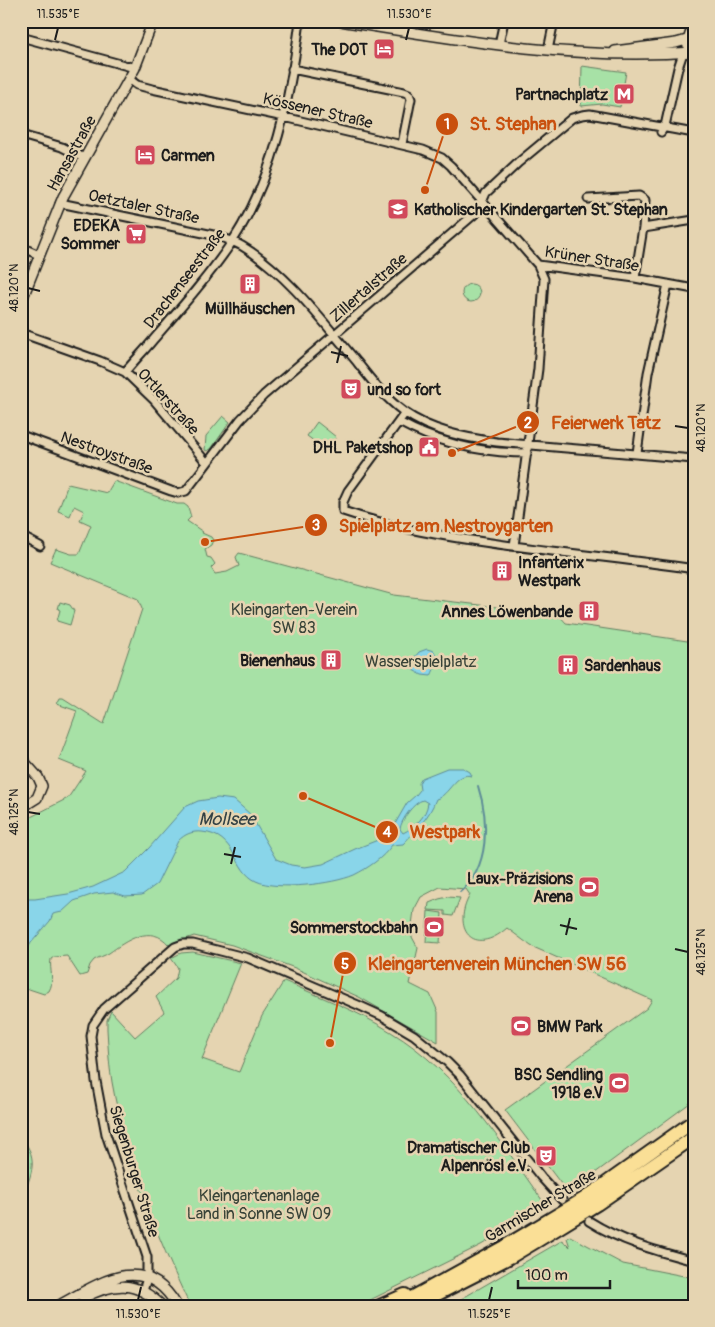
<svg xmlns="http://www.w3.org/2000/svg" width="715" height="1327" font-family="Pangolin,sans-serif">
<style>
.green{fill:#a7e1a6;stroke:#627e61}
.water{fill:#89d5e9;stroke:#5d8b97;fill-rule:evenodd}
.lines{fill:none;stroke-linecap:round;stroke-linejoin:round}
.stream{stroke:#5d8b97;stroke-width:2}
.street-casing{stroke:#1c1c1c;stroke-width:11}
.secondary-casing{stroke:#1c1c1c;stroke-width:12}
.highway-casing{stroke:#1c1c1c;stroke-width:16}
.street{stroke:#e5d4b1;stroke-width:7}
.secondary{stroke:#e5d4b1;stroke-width:9}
.highway{stroke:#fadf96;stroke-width:12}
.ticks{fill:none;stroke:#1c1c1c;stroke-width:2}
.labels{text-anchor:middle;stroke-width:5;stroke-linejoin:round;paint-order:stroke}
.poi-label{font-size:16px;font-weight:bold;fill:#1c1c1c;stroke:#e5d4b1;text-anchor:end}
.street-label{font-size:16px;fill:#1c1c1c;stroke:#e5d4b1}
.park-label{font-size:16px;fill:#384338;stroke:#e5d4b1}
.water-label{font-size:18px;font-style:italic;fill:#324145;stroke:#e5d4b1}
.leader{fill:none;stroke:#c9500e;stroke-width:2}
.callout-dot{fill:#c9500e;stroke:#e5d4b1;stroke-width:2}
.mark-label{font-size:15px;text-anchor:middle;font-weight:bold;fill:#fff}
.callout-label{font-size:18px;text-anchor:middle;font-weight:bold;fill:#c9500e;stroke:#e5d4b1;stroke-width:5;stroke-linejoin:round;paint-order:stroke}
.neatline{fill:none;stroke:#1c1c1c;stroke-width:2}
.ticks-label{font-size:12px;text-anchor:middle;fill:#1c1c1c}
</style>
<rect width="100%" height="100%" fill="#e5d4b1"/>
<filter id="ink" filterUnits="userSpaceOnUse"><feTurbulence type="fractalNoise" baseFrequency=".02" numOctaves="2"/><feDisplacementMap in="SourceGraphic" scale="10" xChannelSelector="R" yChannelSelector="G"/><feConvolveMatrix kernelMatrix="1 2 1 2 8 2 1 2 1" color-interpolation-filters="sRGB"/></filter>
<g filter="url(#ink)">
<path class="green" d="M582 66 626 72 620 107 602 104 581 106Z
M462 293a9 9 0 1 1 18 0a9 9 0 1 1-18 0Z
M223 416 230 422 211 449 207 451 205 450 206 436Z
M317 422 336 437 326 450 307 436Z
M114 481 177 504H184L188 507 191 517 187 521 203 532 202 533 211 537 213 540 211 545 205 549 207 557 211 558 215 564 211 568 215 574 227 572 239 566 236 557 239 553 394 595 558 614 566 623 694 642V1100L568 1193 505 1110 647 1008 652 1000 531 946 507 928C473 958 451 928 470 895L466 889 440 887 421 897 414 910 412 925V937L418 948 410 984 430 994 438 1012V1042L359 997 295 968 232 945 194 936 169 945C151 923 126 941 109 953 104 956 99 957 94 960L90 965 87 974 80 976 67 956 54 957 51 959C49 970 55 981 49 991L44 994 29 989 21 993V822L68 798 86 771 59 760 77 711 57 704 60 698H63L104 724 142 609 138 599 50 562 56 549 71 554H79L91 525 80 520 84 511 74 506 70 516 58 511 68 484 107 493Z
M60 602 70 605 74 611 70 625 57 621 60 610 58 609Z
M448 897 460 898 453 916 445 915V911L428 910 429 903 439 899Z
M428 911 442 913 440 943 426 942Z
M193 952 241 963 202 1059 239 1072 262 1016 284 981C320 997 358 1011 391 1032 459 1073 502 1144 547 1207L481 1245 358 1306H190C156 1234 126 1161 112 1082 109 1065 108 1046 107 1029V1020L111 1011 135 1037 164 1012 156 997 176 978 178 968 171 958 181 953Z
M21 1138C41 1159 30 1177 21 1201Z
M570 1236 623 1264 694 1278V1306H449L563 1240 565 1244 566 1243 570 1247 567 1238Z"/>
<path class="water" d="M427 649 434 651C439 660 435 667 431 676L422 675 413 670 414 658 419 652Z
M447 768H463L470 772 472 776C456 771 449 796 436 799 429 818 416 830 403 844L392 845C383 858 368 868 354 875 333 884 277 891 256 881 233 870 237 835 202 832 192 831 185 834 178 841L157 884 142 895 125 896 113 892 94 894 74 901 62 912 53 914 50 921 31 943 21 960V899H35L68 894 93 887 125 872 149 848 185 807 198 801 218 798 234 800 250 814 276 859 291 865 305 867 323 864 355 849 388 836 407 803 416 795 420 790 419 783 422 778ZM423 800 428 803C426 817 415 827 403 833L400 829C401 820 414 802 423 800Z"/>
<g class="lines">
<path class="stream" d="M460 892C490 868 489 820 478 786"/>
<g class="street-casing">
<path id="street" d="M21 37 135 68
M499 44 504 21
M548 50 554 21
M292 69 404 92 409 94 411 99 402 144
M129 79 137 85 152 89 284 117 423 150 442 158 451 166 538 265 635 278 694 289
M661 132 665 126 678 68 683 53
M21 135 62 147 84 158
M588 199 639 196 645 200 643 228 635 278
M60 203 218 236C226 239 235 242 242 246 286 272 324 323 357 362 371 380 385 398 404 412 431 431 465 438 497 442L694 459
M643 228 694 220
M21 247 39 255
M21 333 100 361 125 372 154 400 207 463
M125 372C134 361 144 351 153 340 180 309 209 276 232 242 275 176 290 98 300 21
M405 413 348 491 343 502V511C387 526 432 534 477 541 549 552 622 558 694 569
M399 422C439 444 482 453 527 453
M21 435 171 491 178 493 186 491 240 420 264 395 478 211 486 193 519 162 572 118 582 115 590 114 694 133
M637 453 648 373 668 284
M21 536 40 546
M514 546 538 369 544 279 538 265
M589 1221C622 1242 657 1251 694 1261
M143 1291 147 1278V1257L106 1134 96 1081 91 1036 93 1025 104 1009 175 947 183 944H193L248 958 358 1005 382 1016 414 1035 447 1062 460 1075 541 1177 562 1200"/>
</g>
<g class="secondary-casing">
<path id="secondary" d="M340 21C457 40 576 61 694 52
M687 44 694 21
M615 51 676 43 694 38
M21 302 63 197 135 68 153 21
M21 758 38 777 42 786 37 798 21 808
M83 1298C114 1282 136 1280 162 1306
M58 1306C99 1283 145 1250 177 1306"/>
</g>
<g class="highway-casing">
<path id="highway" d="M380 1306 405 1295
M397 1306 504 1247 584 1199 694 1121
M414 1306 510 1257 540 1239 597 1204 694 1137"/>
</g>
<use href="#street" class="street"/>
<use href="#secondary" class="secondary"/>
<use href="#highway" class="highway"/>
</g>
</g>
<path class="ticks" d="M55 40 58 28M406 40 409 28M28 288 40 291M331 352 348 356M337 363 341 346M675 426 688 428M28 812 40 814M224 854 241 857M231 864 235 847M560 925 577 929M566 935 570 918M675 949 688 952M138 1300 141 1287M489 1300 492 1287"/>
<defs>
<g id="hotel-square" transform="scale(1.125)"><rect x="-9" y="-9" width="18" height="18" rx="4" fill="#d1495b" stroke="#e5d4b1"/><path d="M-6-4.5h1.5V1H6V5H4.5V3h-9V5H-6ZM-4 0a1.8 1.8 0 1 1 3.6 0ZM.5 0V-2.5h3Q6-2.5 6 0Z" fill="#fff"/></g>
<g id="metro-square" transform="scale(1.125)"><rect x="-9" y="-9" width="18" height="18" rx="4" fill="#d1495b" stroke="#e5d4b1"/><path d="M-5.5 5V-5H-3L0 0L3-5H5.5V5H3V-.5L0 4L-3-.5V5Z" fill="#fff"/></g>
<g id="school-square" transform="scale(1.125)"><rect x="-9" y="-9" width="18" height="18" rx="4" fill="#d1495b" stroke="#e5d4b1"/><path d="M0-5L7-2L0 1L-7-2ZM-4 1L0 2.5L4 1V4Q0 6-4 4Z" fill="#fff"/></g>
<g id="supermarket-square" transform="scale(1.125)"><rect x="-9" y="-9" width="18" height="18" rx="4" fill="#d1495b" stroke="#e5d4b1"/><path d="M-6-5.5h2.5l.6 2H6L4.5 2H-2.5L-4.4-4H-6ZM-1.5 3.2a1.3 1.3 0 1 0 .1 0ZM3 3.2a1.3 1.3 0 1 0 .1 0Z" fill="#fff"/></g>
<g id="building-square" transform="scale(1.125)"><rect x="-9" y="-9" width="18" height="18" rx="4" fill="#d1495b" stroke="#e5d4b1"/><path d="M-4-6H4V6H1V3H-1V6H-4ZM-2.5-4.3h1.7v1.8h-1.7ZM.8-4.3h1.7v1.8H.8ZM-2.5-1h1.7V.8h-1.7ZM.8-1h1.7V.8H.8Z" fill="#fff"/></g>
<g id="theatre-square" transform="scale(1.125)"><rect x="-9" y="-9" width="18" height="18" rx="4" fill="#d1495b" stroke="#e5d4b1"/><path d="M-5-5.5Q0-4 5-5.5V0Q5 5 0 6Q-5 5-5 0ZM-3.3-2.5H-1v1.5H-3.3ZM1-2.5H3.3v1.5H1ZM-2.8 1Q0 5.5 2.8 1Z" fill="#fff"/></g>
<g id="civic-square" transform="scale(1.125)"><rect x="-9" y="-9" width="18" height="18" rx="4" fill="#d1495b" stroke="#e5d4b1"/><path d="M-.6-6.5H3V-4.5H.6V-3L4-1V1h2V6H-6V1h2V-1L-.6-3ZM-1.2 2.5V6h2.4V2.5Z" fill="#fff"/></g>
<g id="stadium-square" transform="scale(1.125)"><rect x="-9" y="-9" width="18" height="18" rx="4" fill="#d1495b" stroke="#e5d4b1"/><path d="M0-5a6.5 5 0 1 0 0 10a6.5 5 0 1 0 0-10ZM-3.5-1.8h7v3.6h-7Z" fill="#fff"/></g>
</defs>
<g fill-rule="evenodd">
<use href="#hotel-square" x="384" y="49"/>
<use href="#metro-square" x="624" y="94"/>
<use href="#hotel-square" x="145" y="155"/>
<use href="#school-square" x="398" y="209"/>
<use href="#supermarket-square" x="136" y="234"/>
<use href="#building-square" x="250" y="284"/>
<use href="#theatre-square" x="351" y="389"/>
<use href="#civic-square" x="429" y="447"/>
<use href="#building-square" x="502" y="571"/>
<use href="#building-square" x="589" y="611"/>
<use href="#building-square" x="331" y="660"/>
<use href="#building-square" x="568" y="665"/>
<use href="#stadium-square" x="589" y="887"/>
<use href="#stadium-square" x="434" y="927"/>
<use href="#stadium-square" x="521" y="1026"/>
<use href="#stadium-square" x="619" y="1083"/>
<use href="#theatre-square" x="546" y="1156"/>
</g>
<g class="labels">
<g class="poi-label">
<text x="368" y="55">The DOT</text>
<text x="608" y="100">Partnachplatz</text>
<text x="161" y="161" text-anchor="start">Carmen</text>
<text x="414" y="215" text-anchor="start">Katholischer Kindergarten St. Stephan</text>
<text x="120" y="231">EDEKA<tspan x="120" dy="18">Sommer</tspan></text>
<text x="250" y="314" text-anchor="middle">Müllhäuschen</text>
<text x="367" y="395" text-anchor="start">und so fort</text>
<text x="413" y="453">DHL Paketshop</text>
<text x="518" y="568" text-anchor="start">Infanterix<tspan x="518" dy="18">Westpark</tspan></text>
<text x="573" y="617">Annes Löwenbande</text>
<text x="315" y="666">Bienenhaus</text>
<text x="584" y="671" text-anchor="start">Sardenhaus</text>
<text x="573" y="884">Laux-Präzisions<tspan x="573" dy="18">Arena</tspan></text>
<text x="418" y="933">Sommerstockbahn</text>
<text x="537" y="1032" text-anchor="start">BMW Park</text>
<text x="603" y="1080">BSC Sendling<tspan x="603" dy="18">1918 e.V</tspan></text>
<text x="530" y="1153">Dramatischer Club<tspan x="530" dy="18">Alpenrösl e.V.</tspan></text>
</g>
<g class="street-label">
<text transform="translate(318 110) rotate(13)" y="6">Kössener Straße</text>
<text transform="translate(71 153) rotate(-61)" y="6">Hansastraße</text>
<text transform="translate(144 206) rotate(12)" y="6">Oetztaler Straße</text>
<text transform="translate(592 258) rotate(9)" y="6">Krüner Straße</text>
<text transform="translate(184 278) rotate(-52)" y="6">Drachenseestraße</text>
<text transform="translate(368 287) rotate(-41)" y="6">Zillertalstraße</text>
<text transform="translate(169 401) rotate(48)" y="6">Ortlerstraße</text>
<text transform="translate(107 452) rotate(20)" y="6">Nestroystraße</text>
<text transform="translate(135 1171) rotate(73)" y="6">Siegenburger Straße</text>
<text transform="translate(540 1205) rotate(-31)" y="6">Garmischer Straße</text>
</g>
<g class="park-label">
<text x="294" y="615">Kleingarten-Verein<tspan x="294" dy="18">SW 83</tspan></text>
<text x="421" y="667">Wasserspielplatz</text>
<text x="259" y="1201">Kleingartenanlage<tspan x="259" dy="18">Land in Sonne SW 09</tspan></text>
</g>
<g class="water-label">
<text x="227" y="825">Mollsee</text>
</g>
</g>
<path class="leader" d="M425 190L447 124M452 453L528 422M205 542L316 525M303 796L387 832M330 1043L345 963"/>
<g class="callout-dot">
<circle cx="425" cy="190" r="5"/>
<circle cx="452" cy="453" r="5"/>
<circle cx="205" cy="542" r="5"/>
<circle cx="303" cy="796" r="5"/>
<circle cx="330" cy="1043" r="5"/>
<circle cx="447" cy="124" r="12"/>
<circle cx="528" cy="422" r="12"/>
<circle cx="316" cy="525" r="12"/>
<circle cx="387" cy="832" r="12"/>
<circle cx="345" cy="963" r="12"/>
</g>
<g class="mark-label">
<text x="447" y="129">1</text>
<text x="528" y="428">2</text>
<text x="316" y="530">3</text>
<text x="387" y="837">4</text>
<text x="345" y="969">5</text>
</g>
<g class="callout-label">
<text x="513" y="130">St. Stephan</text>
<text x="606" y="429">Feierwerk Tatz</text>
<text x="446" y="532">Spielplatz am Nestroygarten</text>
<text x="445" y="838">Westpark</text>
<text x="497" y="970">Kleingartenverein München SW 56</text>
</g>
<rect width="715" height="1327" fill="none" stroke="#e5d4b1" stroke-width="55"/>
<path d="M518 1280v8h92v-8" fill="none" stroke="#1c1c1c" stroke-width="2.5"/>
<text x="525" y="1280" font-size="15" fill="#1c1c1c" stroke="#e5d4b1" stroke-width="4" paint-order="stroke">100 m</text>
<rect x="28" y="28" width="660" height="1272" class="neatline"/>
<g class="ticks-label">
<text x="58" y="18">11.535°E</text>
<text x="409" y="18">11.530°E</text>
<text transform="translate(14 288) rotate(-90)" y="4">48.120°N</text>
<text transform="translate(701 428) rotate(-90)" y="4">48.120°N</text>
<text transform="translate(14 812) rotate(-90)" y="4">48.125°N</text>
<text transform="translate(701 952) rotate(-90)" y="4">48.125°N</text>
<text x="138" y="1318">11.530°E</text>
<text x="489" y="1318">11.525°E</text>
</g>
</svg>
